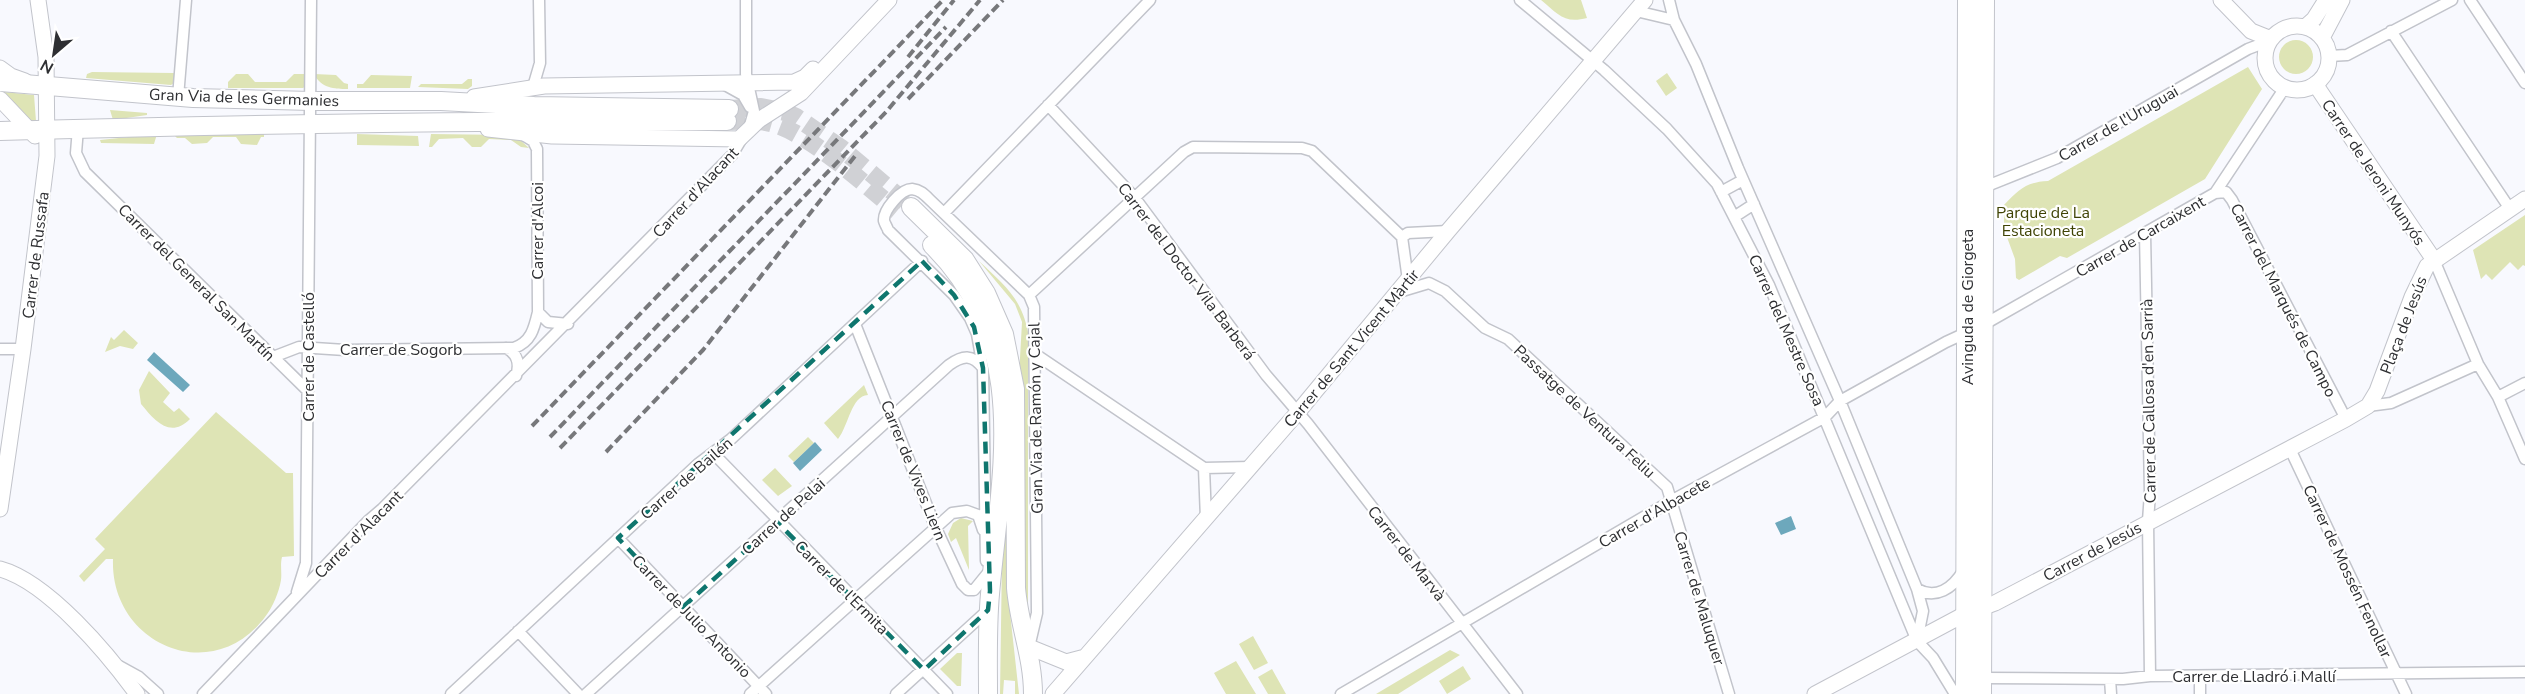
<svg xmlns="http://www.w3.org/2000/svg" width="2525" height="694" font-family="'Nunito Sans',sans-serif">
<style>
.green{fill:#dee4b5}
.water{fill:#6da8bc}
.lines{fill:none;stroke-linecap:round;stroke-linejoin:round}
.primary-tunnel{stroke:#d0d1d5;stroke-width:18;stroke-dasharray:18 9;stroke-linecap:butt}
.street-casing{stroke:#c2c4cb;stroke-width:13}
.secondary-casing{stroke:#c2c4cb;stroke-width:17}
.primary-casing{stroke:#c2c4cb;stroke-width:20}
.street{stroke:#fff;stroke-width:10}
.secondary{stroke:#fff;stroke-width:15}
.primary{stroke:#fff;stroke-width:18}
.rail{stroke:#77787b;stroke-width:4;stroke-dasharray:9 4.5;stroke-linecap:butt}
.marked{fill:none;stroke:#0f766e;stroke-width:4.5;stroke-dasharray:12 8;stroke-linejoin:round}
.labels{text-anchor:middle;stroke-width:4.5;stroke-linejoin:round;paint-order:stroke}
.street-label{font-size:16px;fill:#2e2f32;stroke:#fff}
.park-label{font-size:16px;fill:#3f4304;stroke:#fff}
</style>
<rect width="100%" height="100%" fill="#f8f9fe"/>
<path class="green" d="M1541 0H1581L1587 18C1564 24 1558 14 1541 0Z
M2279 57a17 17 0 1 1 34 0a17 17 0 1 1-34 0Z
M2248 67 2262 89 2205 179 2067 258 2060 256 2019 280 2016 278 2015 259 2004 229V205C2019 189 2027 182 2048 181Z
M92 72 174 73V83L171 85 86 78 87 74Z
M1667 73 1677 88 1666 96 1656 81Z
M236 74H248L255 82H286L294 74H306V86L303 88H228V82Z
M314 74 336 75 344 83 348 84V89C334 89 321 88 314 74Z
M371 75 412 76 410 88H357V84H363Z
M468 79H472V86L468 89 418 87 421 84H462Z
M4 92 34 95 36 121 31 122 9 100 10 98 3 94Z
M110 110 147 113V115L113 120Z
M264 133V137H261L257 145 241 144 236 137H213L207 143 192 144 185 138H177L174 135Z
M157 134 154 144 101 143 100 140Z
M357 134 418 136 419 146 357 145Z
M431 134 507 135 518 138 529 148 521 147 511 140 489 139 481 147H472L463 138 439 139 432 147H429Z
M2525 215V266L2523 265 2518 270 2510 262 2492 280 2486 274 2481 279 2473 250Z
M979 261C1004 285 1021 297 1028 332V617L1025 604 1019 376 1022 322 1015 304Z
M124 330 138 343 133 349 120 346 105 352 111 337 114 340Z
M149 371 170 393 163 402 174 412 179 408 190 419C170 439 155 421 141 404L139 390Z
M864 385 868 395C851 396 849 425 838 439L824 423Z
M216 412 286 473H293L294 556 282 557C280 565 282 572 281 580 279 592 273 607 265 617 212 688 110 644 113 559H106L84 582 79 576 105 549 95 539Z
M808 437 814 443 794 462 788 456Z
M775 468 792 486 778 496 762 480Z
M1009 495 1010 613 1019 694H1015V681L1004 680 1003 694H1000L1002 558Z
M961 518 973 521 968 526 969 570 956 538 951 542 948 534 953 523Z
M1253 636 1268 663 1254 670 1239 644Z
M1450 650 1460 655 1398 694H1376Z
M957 653H962L961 686H957L940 669Z
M1236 661 1256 694H1226L1214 673Z
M1463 666 1471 679 1447 694 1439 681Z
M1272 669 1286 694H1268L1258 677Z"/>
<path class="water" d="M154 352 190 385 183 392 147 360Z
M815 442 822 450 800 471 793 463Z
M1791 516 1796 529 1781 535 1775 523Z"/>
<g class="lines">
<path class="primary-tunnel" d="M729 109 761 107 785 112 796 117 841 148 911 207
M727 121C743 121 759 119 774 124 811 135 867 186 897 211"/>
<g class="street-casing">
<path id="street" d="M1520 0 1604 70 1667 129 1717 184 1769 285 1917 641 1933 658 1955 694
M1669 0 1674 20 1696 64 1738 168 1840 401 1917 589 1923 611 1917 641
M2470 0 2525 83
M1636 11 1674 20
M2391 31 2510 209
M2329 56 2347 55 2452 0
M725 85 743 95 750 107
M533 87 540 63 539 0
M178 97 186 0
M1048 105 1135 198 1266 375 1308 424 1517 694
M78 128 76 153 85 172 308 391
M1982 188 2057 158 2248 49 2269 41
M1721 192 1743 180
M2215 193 2226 192 2232 200 2346 419
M944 213 1150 0
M1734 217 1754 204
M2145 233 2150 493 2148 521 2150 676
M1402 237 1408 233 1448 231
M2434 260 2478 364 2498 397 2525 459
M1399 292 1429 283 1445 291 1485 328 1508 339 1667 487 1729 694
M1029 295 1184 152 1193 147 1302 148 1312 151 1402 237 1408 280
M538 312 548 322 568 324
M855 324 935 526 962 584 968 590H974L987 574
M506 348C518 354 520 364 516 376
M0 349H23
M1035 354 1204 468 1251 467
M273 357 299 347 345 350 514 348C531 342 534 329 538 312L537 149 533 141 523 135
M2498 397 2525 383
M2368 406 2391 403 2478 364
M2290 449 2406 694
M714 454 947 694
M1204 468 1206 519
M618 538 766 694
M986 561 983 368 977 334 970 318 954 295 888 230C888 229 884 222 884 221 883 210 901 189 912 189 920 190 924 194 929 199L1029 295 1034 307 1037 613 1030 643
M1917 589C1936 600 1953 588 1963 571
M297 592 306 563 311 0
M518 631 578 694
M119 666 139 677 158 694
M1982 678 2123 679 2150 676 2525 672
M2110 679 2111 694
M203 694 368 521 382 509 732 155 750 125 754 111 746 74V0
M451 694 698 464 731 439 922 261
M586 694 949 365C963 355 972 354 983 368
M750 694 952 513 967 511 978 515 983 530
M896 694 988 610
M1341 694 1671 501 1825 417 1840 401 1946 342 1983 325 2215 193 2282 92 2289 89
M2200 694V676"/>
</g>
<g class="secondary-casing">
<path id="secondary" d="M2221 0 2251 31 2271 39
M2265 58a32 32 0 1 1 64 0a32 32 0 1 1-64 0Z
M2305 27 2314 19 2326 0
M2322 38 2342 0
M0 68 11 76 25 81
M2315 84 2434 260
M474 97 544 86 794 82 805 77 813 69
M0 99 35 136
M488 129 552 136 739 139 759 120 801 93 889 0
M0 509 23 349 47 156 46 57 38 0
M0 569C48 582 108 654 137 694
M1029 647 1066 662 1085 657
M1053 694 1298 412 1448 231 1645 0
M1815 694 1965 614 1995 603 2346 419 2368 406 2377 391 2412 297 2427 266 2525 199"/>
</g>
<g class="primary-casing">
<path id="primary" d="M0 82 193 98 311 101H441L534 106 729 109
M0 131C242 124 485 121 727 121
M911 207 965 260 986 293 1004 334 1015 389 1016 588C1019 625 1033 657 1033 694
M932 245C1032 344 1001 469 990 594 987 627 988 661 988 694
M1965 694 1967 0
M1982 694 1985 0"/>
</g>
<use href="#street" class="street"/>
<use href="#secondary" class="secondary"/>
<use href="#primary" class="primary"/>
<path class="rail" d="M908 57 954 0
M908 99 1003 0
M532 426 943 0
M550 437 946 27
M560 448 886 112 980 0
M606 452 703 350 855 156"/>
</g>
<path class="marked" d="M922 261 954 295 974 327 983 368 990 591 988 610 924 670 777 522 683 607 618 538Z"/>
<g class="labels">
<g class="street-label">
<text transform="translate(244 97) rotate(2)" y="6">Gran Via de les Germanies</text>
<text transform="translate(2118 123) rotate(-30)" y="6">Carrer de l'Uruguai</text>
<text transform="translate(2374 172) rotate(56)" y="6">Carrer de Jeroni Munyós</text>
<text transform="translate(695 192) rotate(-47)" y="6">Carrer d'Alacant</text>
<text transform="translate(537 231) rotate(-90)" y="6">Carrer d'Alcoi</text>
<text transform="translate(2140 236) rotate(-30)" y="6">Carrer de Carcaixent</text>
<text transform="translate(35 255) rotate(-83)" y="6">Carrer de Russafa</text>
<text transform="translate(1187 271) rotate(53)" y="6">Carrer del Doctor Vila Barberá</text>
<text transform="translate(197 282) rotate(45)" y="6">Carrer del General San Martín</text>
<text transform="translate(2284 300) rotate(63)" y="6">Carrer del Marqués de Campo</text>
<text transform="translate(1967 307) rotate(-90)" y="6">Avinguda de Giorgeta</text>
<text transform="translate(2403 325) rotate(-69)" y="6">Plaça de Jesús</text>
<text transform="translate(1787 330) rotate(66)" y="6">Carrer del Mestre Sosa</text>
<text transform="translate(1351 348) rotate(-50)" y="6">Carrer de Sant Vicent Màrtir</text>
<text x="401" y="355">Carrer de Sogorb</text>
<text transform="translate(308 357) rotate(-90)" y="6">Carrer de Castelló</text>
<text transform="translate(2148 401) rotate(-91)" y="6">Carrer de Callosa d'en Sarrià</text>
<text transform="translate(1585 411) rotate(43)" y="6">Passatge de Ventura Feliu</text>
<text transform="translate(1035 418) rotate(-91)" y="6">Gran Via de Ramón y Cajal</text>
<text transform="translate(914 470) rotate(68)" y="6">Carrer de Vives Liern</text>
<text transform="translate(686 478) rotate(-41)" y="6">Carrer de Bailén</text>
<text transform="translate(1654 512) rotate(-30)" y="6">Carrer d'Albacete</text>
<text transform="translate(783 516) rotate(-42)" y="6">Carrer de Pelai</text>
<text transform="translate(358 534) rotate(-45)" y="6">Carrer d'Alacant</text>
<text transform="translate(2092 551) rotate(-28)" y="6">Carrer de Jesús</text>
<text transform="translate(1407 553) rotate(52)" y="6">Carrer de Marvà</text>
<text transform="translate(2348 571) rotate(65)" y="6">Carrer de Mossén Fenollar</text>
<text transform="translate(842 587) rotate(45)" y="6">Carrer de l'Ermita</text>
<text transform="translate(1700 598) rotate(73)" y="6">Carrer de Maluquer</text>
<text transform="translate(692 616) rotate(46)" y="6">Carrer de Julio Antonio</text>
<text x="2254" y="682">Carrer de Lladró i Mallí</text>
</g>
<g class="park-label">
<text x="2043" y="218">Parque de La<tspan x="2043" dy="18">Estacioneta</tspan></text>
</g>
</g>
<g transform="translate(54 54) rotate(209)" stroke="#ffffff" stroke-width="4.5" paint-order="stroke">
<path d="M0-4.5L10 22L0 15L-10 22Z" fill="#2e2f32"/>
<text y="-9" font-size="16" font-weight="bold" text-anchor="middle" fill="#2e2f32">N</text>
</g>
</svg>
